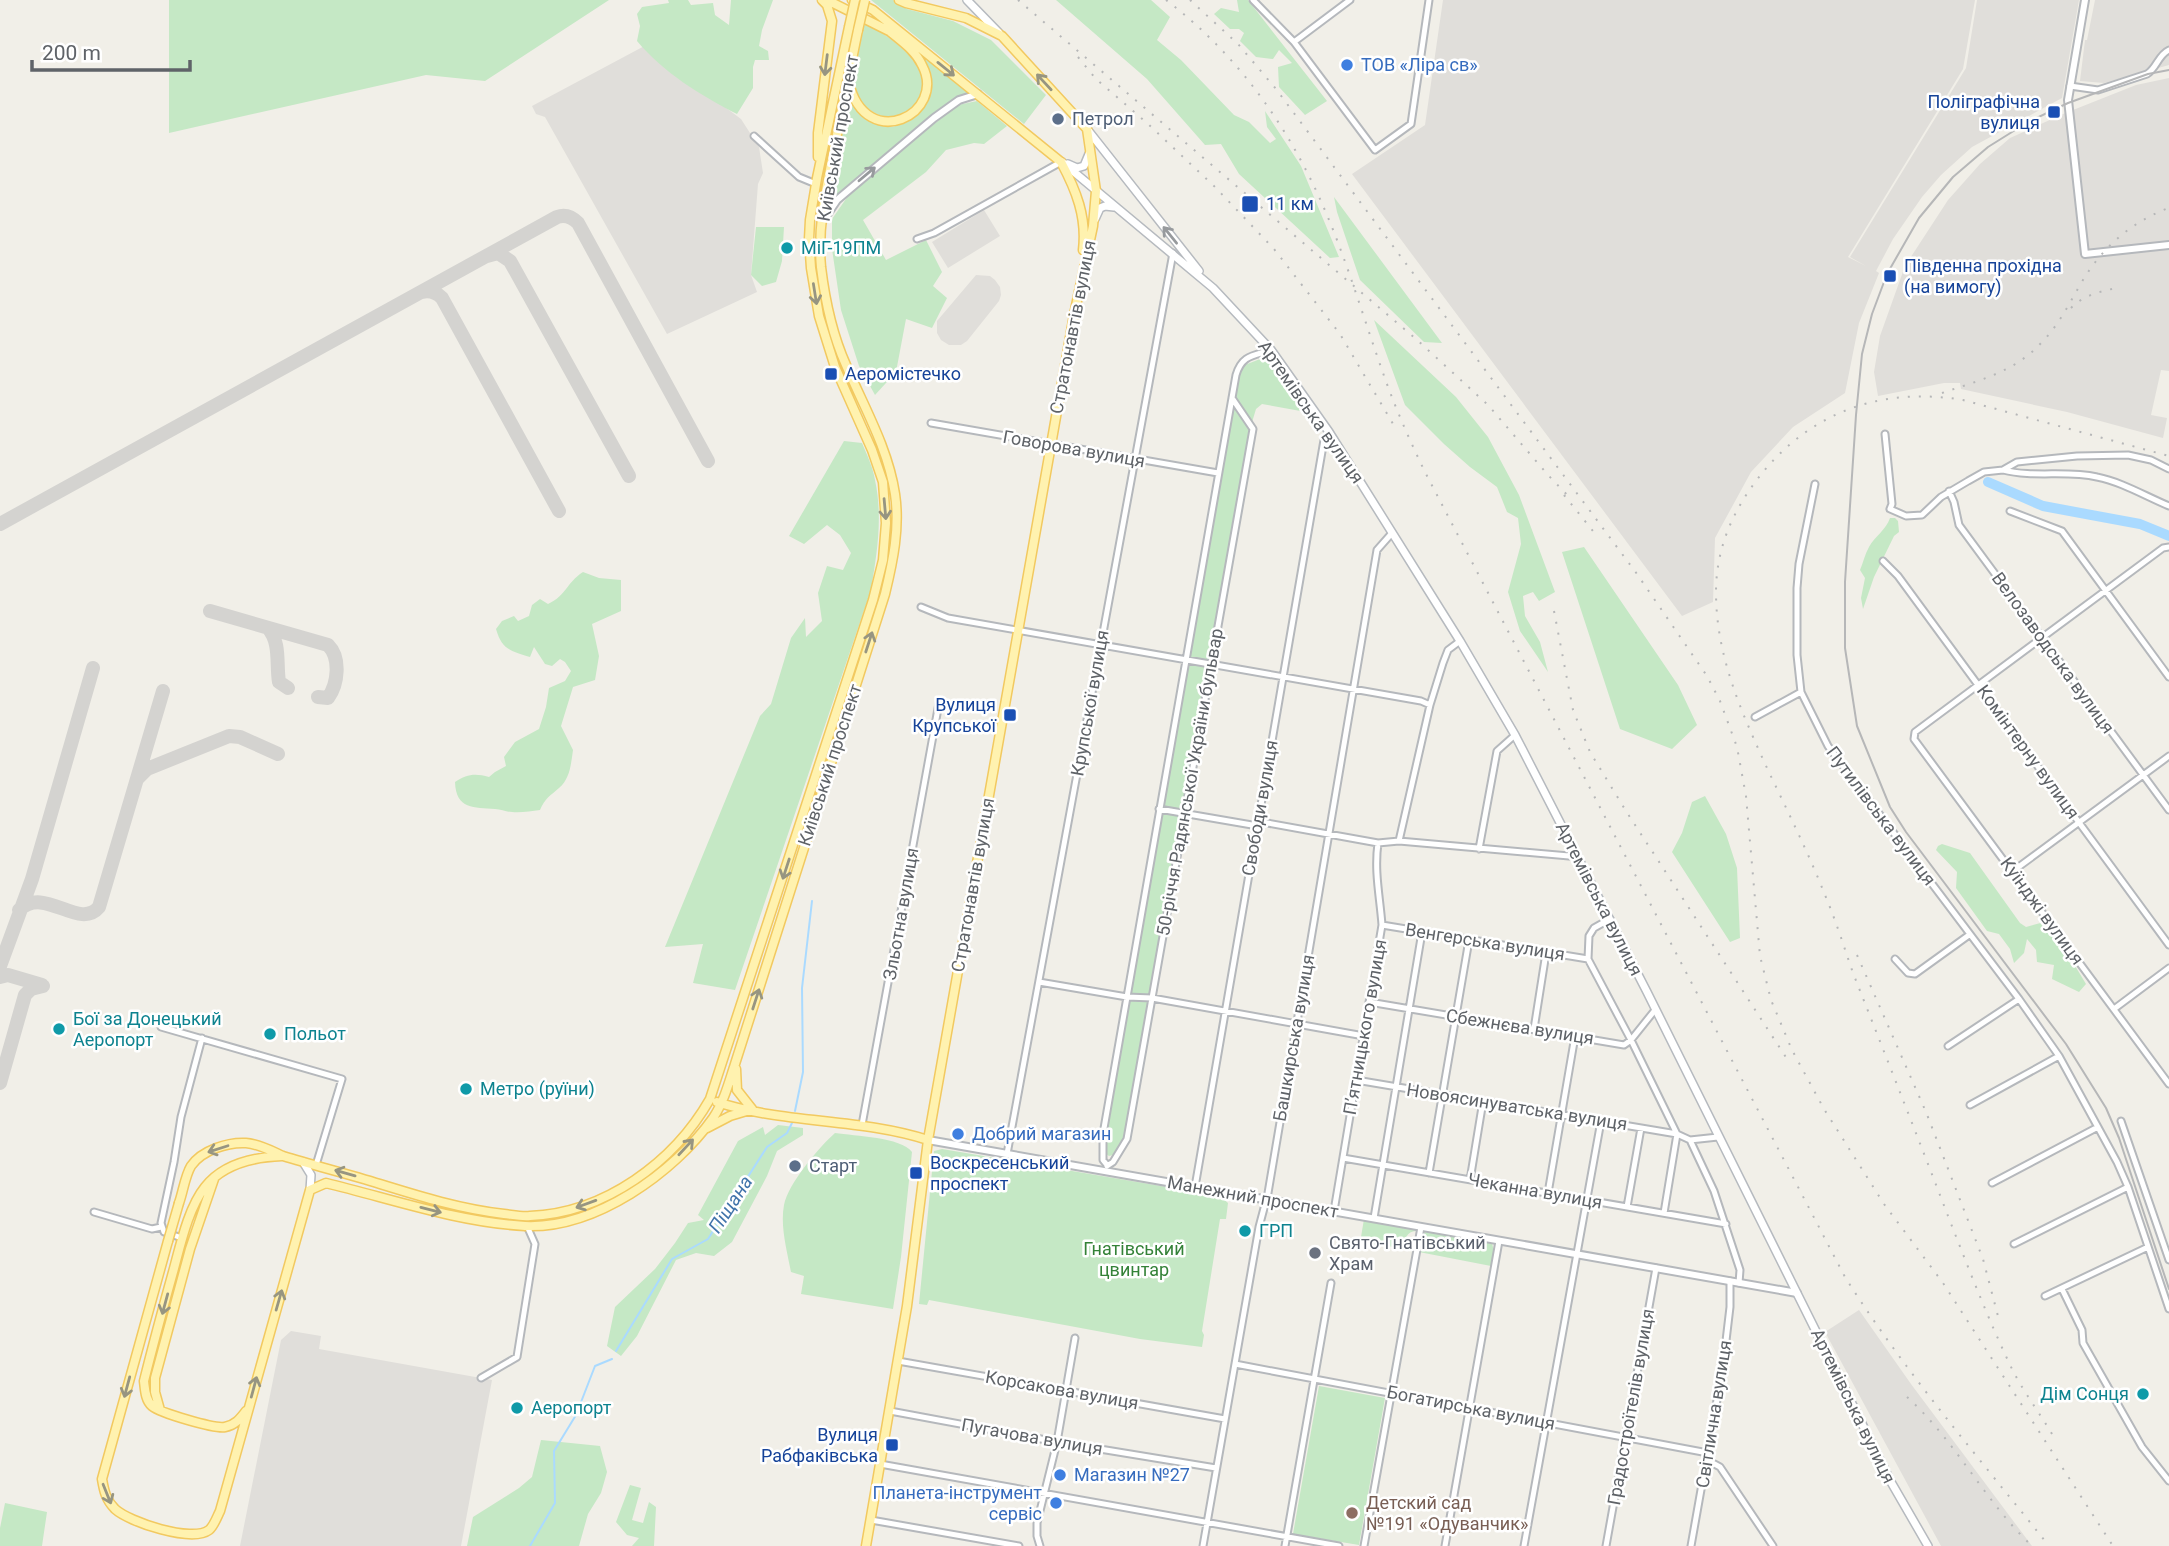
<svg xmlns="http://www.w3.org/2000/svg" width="2169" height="1546" font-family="Roboto,sans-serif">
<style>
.industrial{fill:#e0deda}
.green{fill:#c5e8c5}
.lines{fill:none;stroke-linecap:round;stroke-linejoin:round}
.stream{stroke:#aadaff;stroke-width:2}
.river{stroke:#aadaff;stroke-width:10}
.taxiway{stroke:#d4d3d0;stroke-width:14}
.minor-casing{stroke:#b5b8bc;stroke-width:9}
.tertiary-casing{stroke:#b5b8bc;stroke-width:10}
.secondary-casing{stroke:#b6babf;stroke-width:10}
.primary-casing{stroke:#f2c960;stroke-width:11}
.minor{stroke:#fff;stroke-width:5}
.tertiary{stroke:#fff;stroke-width:6}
.secondary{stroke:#fff;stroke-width:7}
.primary{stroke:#fff2af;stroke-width:8}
.tram{stroke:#b6b7b8;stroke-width:2}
.rail{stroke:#b6b7b8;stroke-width:2;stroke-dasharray:2 9;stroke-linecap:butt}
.primary-bridge-casing{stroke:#f2c960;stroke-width:11;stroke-linecap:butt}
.primary-bridge{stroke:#fff2af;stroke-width:8}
.oneway{stroke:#979581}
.oneway2{stroke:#979a9d}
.shop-dot{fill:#3f7fe0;stroke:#fff;stroke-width:2.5}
.transit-dot{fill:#1a4fb4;stroke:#fff;stroke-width:2.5}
.service-dot{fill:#5c6f8a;stroke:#fff;stroke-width:2.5}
.culture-dot{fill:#0f9aa8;stroke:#fff;stroke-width:2.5}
.worship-dot{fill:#6b7280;stroke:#fff;stroke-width:2.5}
.education-dot{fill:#8d6e63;stroke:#fff;stroke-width:2.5}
.labels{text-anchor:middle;stroke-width:5;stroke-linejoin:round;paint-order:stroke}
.shop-label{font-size:18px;fill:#366cbe;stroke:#fff;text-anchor:start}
.transit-label{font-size:18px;fill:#164399;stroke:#fff;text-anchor:start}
.service-label{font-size:18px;fill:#4e5e75;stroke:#fff;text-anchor:start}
.street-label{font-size:18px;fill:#5f6368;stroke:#fff}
.culture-label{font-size:18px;fill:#0d838f;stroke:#fff;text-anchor:start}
.worship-label{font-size:18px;fill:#5b616d;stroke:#fff;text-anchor:start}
.park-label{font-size:18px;fill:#348238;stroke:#fff}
.education-label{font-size:18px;fill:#785e54;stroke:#fff;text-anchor:start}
.water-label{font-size:19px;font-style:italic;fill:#4174aa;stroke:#fff}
</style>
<rect width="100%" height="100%" fill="#f1efe8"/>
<path class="industrial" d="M1443 0H1975L1963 69 1848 257 1866 266 1850 257 1966 68 1977 0H2079L2062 98 1972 147 1941 175 1922 197 1893 239 1876 271 1879 273 1859 323 1845 393 1793 427 1751 472 1715 538 1713 602 1682 616 1352 174 1425 125Z
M2095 0H2169V65L2104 83 2080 81 2085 40H2087Z
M650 43 659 58 741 119 759 147 763 173 758 184 751 275 757 292 667 334 545 117 536 114 532 106Z
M2169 78V371L2161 370 2151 415 2167 418 2163 438 2067 412 1961 389 1960 383H1944L1878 396 1874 372 1880 336 1905 266 1948 200 1980 164 2010 138 2063 114 2136 85Z
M984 210 1000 236 948 268 932 242Z
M976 275 990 276 995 280 1000 287 1001 295 999 301 967 341 961 345H949L941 340 937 333V321Z
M1859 1310 1911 1384 2032 1546H1941L1825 1332Z
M291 1331 321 1336 319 1349 492 1380 461 1546H240L281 1340Z"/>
<path class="green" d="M169 0H609L485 81 426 75 169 133Z
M668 0H688L691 5 713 3 715 15 729 25 731 0H773L762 30 759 46 768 51 769 60H755L753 67V88L737 114C700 95 664 73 637 41L640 26 637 14 642 7 669 3Z
M871 0H893L907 9 953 21 991 40 1046 95 1024 124Z
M1056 0H1151L1170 17 1157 40 1181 60 1234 115 1249 122 1270 143 1276 139 1267 127 1265 111 1301 166 1339 257 1330 258 1239 174 1221 144 1205 145 1147 79Z
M1237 0H1248L1327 101 1305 115 1279 87 1278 67 1292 63 1279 50 1273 59 1256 57 1240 41 1244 33 1239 29H1230L1214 14 1221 8 1239 12Z
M865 22C904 45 960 88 892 120 836 103 856 66 865 22Z
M918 50 970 91 946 105 836 198 826 212 849 91C855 100 863 115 872 121 900 140 933 107 931 79 930 67 922 59 918 50Z
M977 101 1007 126 984 144 974 143 946 150 926 172 863 220 886 260 926 240 942 272 933 286 947 298 932 328 906 319 896 372 875 395 859 366 841 310 832 249V219L848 196 924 132 958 105Z
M1334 197 1442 343 1424 342 1360 280 1337 212Z
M756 227H784L782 261 776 282 762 286 751 275Z
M1374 320 1456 397 1488 437 1519 495 1555 592 1539 601 1533 592 1523 596 1525 616 1540 642 1548 672 1520 631 1508 592 1521 544 1518 518 1507 512 1497 487 1470 467 1444 444 1405 405Z
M1268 356 1306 412 1262 404 1256 409 1250 429 1124 1138 1113 1155 1109 1156 1105 1153 1104 1134 1238 376 1242 366Z
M844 441 862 443C867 455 873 467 875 480 883 517 877 553 871 590L735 990 693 983 703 944 665 947 760 716 771 704 791 638 805 618 806 637 822 621 818 593 827 566 843 570 851 553 840 535 827 525 804 544 789 536Z
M1890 518H1895L1898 521 1899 532 1894 536 1874 577 1863 609 1861 598 1865 578 1860 570C1863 563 1865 554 1869 547 1875 536 1886 530 1890 518Z
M1584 547 1678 685 1697 725 1672 749 1620 729 1562 552Z
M583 572 599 578 621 580V611L592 624 599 656 595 680 573 687 561 726 573 750C571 764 570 779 559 788 550 796 545 798 540 810 531 811 521 813 512 812 506 812 501 809 495 809 474 807 456 810 455 782 467 774 475 773 489 777L495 772 506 766 504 757 515 742 539 729 546 707 549 688 565 681 571 671 565 662 560 659 552 666 545 664 534 647 530 657C511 651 502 650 496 629L502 621 514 616 518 621 529 616 532 605 540 599 548 604C567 595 566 583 583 572Z
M1705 796 1726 834 1737 868 1740 938 1730 942 1672 852 1682 833 1692 802Z
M1942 844 1970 853 2020 923 2026 927 2048 921 2086 984 2079 992 2052 979 2054 965 2037 962 2036 950 2027 939 2024 953 2014 963 2010 949 1999 934 1987 931 1956 888 1957 872 1936 850 1938 846Z
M778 1125 803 1128V1135L777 1151 767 1176 732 1242 714 1256 696 1253 676 1260 637 1336 621 1356 607 1346 615 1307 655 1269 675 1243 688 1223 704 1220 698 1215 738 1141 763 1127 765 1135Z
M835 1133C855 1136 901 1137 912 1152L901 1257 893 1309 801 1294 804 1276 791 1272C787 1251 780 1226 784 1205 788 1184 819 1147 835 1133Z
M942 1149 1220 1196 1228 1203 1226 1219H1220L1202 1331 1204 1335 1202 1347 1140 1339 929 1300 927 1305 919 1304 934 1151Z
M1364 1219 1416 1229V1231C1407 1231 1404 1240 1403 1248L1360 1243Z
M1427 1230 1492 1243 1494 1252 1491 1266 1419 1252 1423 1233Z
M1319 1386 1385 1398 1359 1545 1293 1534Z
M541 1440 600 1446 607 1472 601 1493 588 1514 579 1546H467L473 1517 519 1488 532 1477Z
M630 1485 641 1488 632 1520 643 1523 649 1502 656 1507 654 1546H632L639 1538 627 1535 616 1522Z
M5 1503 47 1512 42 1546H0V1528Z"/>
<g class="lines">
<path class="stream" d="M795 1111 803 1072 802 988 812 901
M616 1351 672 1259 708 1239 767 1147 787 1133 793 1121
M530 1546 555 1503 554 1451 576 1415 595 1366 612 1359"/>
<path class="river" d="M1988 482 2043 506 2140 524 2169 536"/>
<path class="taxiway" d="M487 256 498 253 510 261 629 476
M422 292C430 290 436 292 442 298L559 511
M0 524 557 217C565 214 572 217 578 223L708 461
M210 611 328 645C341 658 338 684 328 698L318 697
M268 628C281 643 276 664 279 682L288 688
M138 778 147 769 229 736 240 737 278 754
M19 910C45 885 79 931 99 907L163 691
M0 966 32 879 93 668
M0 977 8 975 42 985
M0 1083 25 995 31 989 43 986"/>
<g class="minor-casing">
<path id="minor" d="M1253 0 1294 42 1375 150 1411 124 1429 0
M1294 42 1350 0
M2070 86 2098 90 2147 74C2157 68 2158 55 2169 50
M754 136 799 177 816 184
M917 239 934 233 1061 162
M931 423 1218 473
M1885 434 1892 504 1890 509 1906 516 1922 515 1941 497 1968 481 1984 472 2003 470 2017 462 2077 456 2128 455 2151 460 2169 469
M2003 470C2034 478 2066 470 2097 477 2122 482 2145 496 2169 506
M1815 484 1799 564 1797 588V655L1801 692 1828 746 2019 999 2059 1056 2117 1162 2128 1187 2169 1309
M1949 491 1954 502 1959 525 2169 810
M2010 511 2062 531 2169 677
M2169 547 2163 548 1915 732 1914 739 2169 1084
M1883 561 1898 576 2169 945
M921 607 948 618 1421 701 1430 705
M1755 717 1801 692
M1159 809 1252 825 1262 822 1378 843 1399 841 1569 856 1576 853
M1399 841 1430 705 1443 663 1448 650 1460 641
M1479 849 1497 751 1515 735
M2013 871 2169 756
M1610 919 1594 928 1589 936 1588 959 1631 1040 1677 1134
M1382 925 1588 959
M1895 959 1908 973 1915 974 1969 935
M1039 982 1127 997 1152 998 1364 1036
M1369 1002 1624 1045 1631 1040 1655 1010
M2114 1009 2169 968
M161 1027 342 1079 316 1165
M1534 1029 1546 953
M1948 1046 2019 999
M1356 1080 1677 1134 1690 1140 1714 1191 1740 1270 1739 1283
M1970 1105 2059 1056
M2121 1121 2169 1260
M862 1125 939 703
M1690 1140 1718 1137
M1007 1154 1173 253
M1343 1158 1726 1224
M1107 1165 1103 1160V1134L1236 375C1242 355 1253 356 1271 350
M1107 1166 1113 1162 1127 1139 1253 429 1232 398
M1429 1173 1469 940
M1470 1180 1483 1101
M1992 1183 2098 1127
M1195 1187 1324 440 1329 432
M1548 1193 1575 1036
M1627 1207 1641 1128
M1334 1211 1382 925C1380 897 1374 872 1378 843
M94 1212 152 1229 161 1227
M1664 1213 1677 1134
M1374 1218 1422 932
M182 1238 164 1232 161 1223 174 1162 181 1117 202 1038
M2014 1244 2128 1187
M2062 1289 2082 1330 2083 1343 2142 1447 2169 1481
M2045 1296 2148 1247
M898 1361 1225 1419
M1235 1364 1708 1453
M481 1378 517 1357 535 1244 527 1226
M890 1411 1057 1442 1216 1468
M1707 1460 1720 1467 1773 1546
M880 1464 1339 1546
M871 1520 1019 1546
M1040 1546 1037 1536V1523L1057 1442 1075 1338
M1203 1546 1259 1227 1268 1193 1377 550 1392 533
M1285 1546 1331 1283
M1364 1546 1421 1227
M1445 1546 1499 1241
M1524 1546 1601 1121
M1606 1546 1656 1268
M1691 1546 1723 1366 1730 1307V1281"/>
</g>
<g class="tertiary-casing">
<path id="tertiary" d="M2085 0 2068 100 2085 254 2169 245
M822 222 837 200 934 118 959 100 978 94
M928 1140 1797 1293"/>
</g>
<g class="secondary-casing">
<path id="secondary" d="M967 0 999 33
M1087 129 1199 271
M1062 162 1213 288 1271 350 1329 432 1460 641 1515 735 1647 992 1891 1482 1928 1546
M1068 164 1077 168 1084 166 1089 154
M1095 219 1100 208 1105 206 1114 207
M303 1162 311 1175 310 1190"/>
</g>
<g class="primary-casing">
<path id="primary" d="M827 0 891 32
M852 0 873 10 1061 162C1076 190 1087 217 1083 250
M849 83C866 154 948 114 922 65 915 50 901 41 888 30
M818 157V133L832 21 827 5 822 0
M736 1069 737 1090 752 1109
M717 1102C784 1124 860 1118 928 1140
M707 1128 730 1116 750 1110
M179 1203C183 1192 185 1176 191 1166 202 1150 228 1142 246 1143 259 1144 272 1151 283 1156 316 1166 348 1174 380 1184 422 1197 461 1209 504 1214 513 1215 522 1217 530 1216 605 1213 674 1162 710 1099L873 600 883 560 886 523 883 482 872 450 835 367 819 316 811 268 809 239 810 220 817 178 849 27
M168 1241 102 1479C104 1491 106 1500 115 1509 129 1522 192 1543 209 1530 214 1526 217 1517 220 1511L310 1190 326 1183C392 1199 457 1222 525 1226 595 1229 674 1173 713 1118 724 1102 729 1082 735 1064L885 594C893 561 900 528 895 494 888 448 864 407 846 365 832 334 825 300 821 267 817 226 827 185 835 145 842 107 850 69 858 30
M160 1410 155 1392V1378L190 1249 214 1179
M246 1411C240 1419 235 1425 225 1427 215 1429 160 1413 152 1406 145 1400 145 1389 144 1381 153 1345 163 1308 173 1272 180 1247 188 1208 205 1187 223 1164 255 1157 282 1156
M866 1546 907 1306 928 1140 1074 315 1093 226 1096 191 1087 129 1002 36 966 18 906 3 899 0"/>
</g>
<use href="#minor" class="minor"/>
<use href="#tertiary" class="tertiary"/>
<use href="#secondary" class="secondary"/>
<use href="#primary" class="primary"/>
<path class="tram" d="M2169 70 2148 74 2068 103 2028 122 1988 147 1953 177 1919 218 1887 274 1872 314 1862 354 1856 415 1845 582V648L1857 726 1890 807 1906 832 2066 1044 2106 1108 2119 1138 2169 1289"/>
<path class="rail" d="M1018 0 1416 339 1488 405 1548 475 1571 499
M1166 0C1227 46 1275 108 1309 176 1340 237 1359 305 1382 370 1394 405 1409 439 1425 472L1845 1277C1905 1372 1979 1458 2049 1546
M1190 0 1238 44 1276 89 1637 574 1707 676 1720 701 1737 747 1746 796 1760 956 1771 1000 1792 1050 1824 1109 1884 1204 1943 1283 2113 1546
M1078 57 1096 79 1147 123 1215 187 1274 249 1340 334 1396 429
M2071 308C2084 295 2099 292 2116 288
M1942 393C1977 381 2015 372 2041 343 2058 326 2068 306 2080 285 2100 250 2128 224 2166 209
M1564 495 1597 536
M1554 611 1573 710 1590 752 1626 811 1789 1062
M1857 955 1926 1112 1983 1259 1999 1320
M1907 1397C1956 1441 1985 1502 2032 1546
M2052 1434C2039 1412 2023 1391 2012 1369 1988 1319 1968 1267 1948 1216 1917 1135 1885 1054 1853 973 1844 947 1836 921 1825 895 1808 852 1787 810 1767 768 1741 711 1716 656 1716 592 1716 551 1731 514 1756 481 1807 413 1880 386 1963 400L2169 456"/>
<g class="primary-bridge-casing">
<path id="primary-bridge" d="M849 27 855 0
M858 30 865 0
M168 1241 179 1203"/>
</g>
<use href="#primary-bridge" class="primary-bridge"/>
</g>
<defs><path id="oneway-shaft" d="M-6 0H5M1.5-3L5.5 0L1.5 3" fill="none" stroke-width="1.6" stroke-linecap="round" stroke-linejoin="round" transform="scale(1.75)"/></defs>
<g class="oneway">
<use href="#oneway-shaft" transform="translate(826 65) rotate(97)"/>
<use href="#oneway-shaft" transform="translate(946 69) rotate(39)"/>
<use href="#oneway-shaft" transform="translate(1044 82) rotate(-133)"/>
<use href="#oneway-shaft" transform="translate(815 294) rotate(81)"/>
<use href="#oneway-shaft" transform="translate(885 509) rotate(85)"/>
<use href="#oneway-shaft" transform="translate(869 642) rotate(-72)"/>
<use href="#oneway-shaft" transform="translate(786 869) rotate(108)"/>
<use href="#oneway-shaft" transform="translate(756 999) rotate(-72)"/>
<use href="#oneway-shaft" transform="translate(686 1147) rotate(-47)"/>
<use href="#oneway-shaft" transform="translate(218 1149) rotate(162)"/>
<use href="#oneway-shaft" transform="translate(345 1173) rotate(-164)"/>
<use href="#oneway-shaft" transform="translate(586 1204) rotate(160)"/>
<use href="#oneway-shaft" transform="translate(431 1210) rotate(14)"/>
<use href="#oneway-shaft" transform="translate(279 1300) rotate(-74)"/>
<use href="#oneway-shaft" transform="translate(165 1304) rotate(105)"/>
<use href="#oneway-shaft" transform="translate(127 1387) rotate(105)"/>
<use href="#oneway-shaft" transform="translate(254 1387) rotate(-75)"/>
<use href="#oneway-shaft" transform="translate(107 1494) rotate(68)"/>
</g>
<g class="oneway2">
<use href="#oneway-shaft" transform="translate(867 174) rotate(-40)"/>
<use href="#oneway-shaft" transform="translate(1170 235) rotate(-129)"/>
</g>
<g class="shop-dot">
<circle cx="1347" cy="65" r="7"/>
<circle cx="958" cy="1134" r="7"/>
<circle cx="1060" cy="1475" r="7"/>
<circle cx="1056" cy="1503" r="7"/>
</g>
<g class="transit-dot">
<rect x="2047" y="105" width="14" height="14" rx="3.5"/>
<rect x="1241" y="195" width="18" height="18" rx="3.5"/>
<rect x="1883" y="269" width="14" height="14" rx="3.5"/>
<rect x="824" y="367" width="14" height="14" rx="3.5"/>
<rect x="1003" y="708" width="14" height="14" rx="3.5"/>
<rect x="909" y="1166" width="14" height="14" rx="3.5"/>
<rect x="885" y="1438" width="14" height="14" rx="3.5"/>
</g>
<g class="service-dot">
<circle cx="1058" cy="119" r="7"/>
<circle cx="795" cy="1166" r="7"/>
</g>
<g class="culture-dot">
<circle cx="787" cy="248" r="7"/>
<circle cx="59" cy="1029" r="7"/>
<circle cx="270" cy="1034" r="7"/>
<circle cx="466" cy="1089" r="7"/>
<circle cx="1245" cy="1231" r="7"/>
<circle cx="2143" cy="1394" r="7"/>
<circle cx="517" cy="1408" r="7"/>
</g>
<circle class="worship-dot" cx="1315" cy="1253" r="7"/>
<circle class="education-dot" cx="1352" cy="1513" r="7"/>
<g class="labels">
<g class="shop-label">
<text x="1361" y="71">ТОВ «Ліра св»</text>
<text x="972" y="1140">Добрий магазин</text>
<text x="1074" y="1481">Магазин №27</text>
<text x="1042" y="1499" text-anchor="end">Планета-інструмент<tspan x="1042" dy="21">сервіс</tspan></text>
</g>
<g class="transit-label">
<text x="2040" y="108" text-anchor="end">Поліграфічна<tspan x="2040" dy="21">вулиця</tspan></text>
<text x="1266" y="210">11 км</text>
<text x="1904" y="272">Південна прохідна<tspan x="1904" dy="21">(на вимогу)</tspan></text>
<text x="845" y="380">Аеромістечко</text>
<text x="996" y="711" text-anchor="end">Вулиця<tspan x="996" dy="21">Крупської</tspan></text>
<text x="930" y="1169">Воскресенський<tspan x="930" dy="21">проспект</tspan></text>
<text x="878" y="1441" text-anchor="end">Вулиця<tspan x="878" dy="21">Рабфаківська</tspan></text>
</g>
<g class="service-label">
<text x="1072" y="125">Петрол</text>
<text x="809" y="1172">Старт</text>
</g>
<g class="street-label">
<text transform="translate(838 138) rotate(-80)" y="6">Київський проспект</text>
<text transform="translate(1073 327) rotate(-79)" y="6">Стратонавтів вулиця</text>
<text transform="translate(1311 412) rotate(55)" y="6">Артемівська вулиця</text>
<text transform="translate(1074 449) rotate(10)" y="6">Говорова вулиця</text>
<text transform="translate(2053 653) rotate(54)" y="6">Велозаводська вулиця</text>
<text transform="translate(1090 703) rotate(-80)" y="6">Крупської вулиця</text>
<text transform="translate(2028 752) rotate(54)" y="6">Комінтерну вулиця</text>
<text transform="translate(830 765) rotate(-72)" y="6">Київський проспект</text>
<text transform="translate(1190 782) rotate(-80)" y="6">50-річчя Радянської України бульвар</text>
<text transform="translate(1260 808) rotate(-80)" y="6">Свободи вулиця</text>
<text transform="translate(1881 816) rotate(53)" y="6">Путилівська вулиця</text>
<text transform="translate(973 885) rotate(-80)" y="6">Стратонавтів вулиця</text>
<text transform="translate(1599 899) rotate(63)" y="6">Артемівська вулиця</text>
<text transform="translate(2042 911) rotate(54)" y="6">Куїнджі вулиця</text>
<text transform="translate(901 914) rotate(-80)" y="6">Зльотна вулиця</text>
<text transform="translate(1485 942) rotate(9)" y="6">Венгерська вулиця</text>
<text transform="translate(1365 1027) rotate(-80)" y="6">П’ятницького вулиця</text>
<text transform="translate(1520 1027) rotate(9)" y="6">Сбежнєва вулиця</text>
<text transform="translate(1294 1038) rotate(-80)" y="6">Башкирська вулиця</text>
<text transform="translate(1517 1107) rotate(9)" y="6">Новоясинуватська вулиця</text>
<text transform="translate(1535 1191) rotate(10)" y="6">Чеканна вулиця</text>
<text transform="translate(1253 1197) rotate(10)" y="6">Манежний проспект</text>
<text transform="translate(1062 1390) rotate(10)" y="6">Корсакова вулиця</text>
<text transform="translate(1853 1406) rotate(64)" y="6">Артемівська вулиця</text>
<text transform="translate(1631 1407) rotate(-80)" y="6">Градостроїтелiв вулиця</text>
<text transform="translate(1471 1408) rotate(11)" y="6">Богатирська вулиця</text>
<text transform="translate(1714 1414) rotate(-81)" y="6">Світлична вулиця</text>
<text transform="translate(1032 1437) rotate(10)" y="6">Пугачова вулиця</text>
</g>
<g class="culture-label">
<text x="801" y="254">МіГ-19ПМ</text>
<text x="73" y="1025">Бої за Донецький<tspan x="73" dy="21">Аеропорт</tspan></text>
<text x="284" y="1040">Польот</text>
<text x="480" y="1095">Метро (руїни)</text>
<text x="1259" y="1237">ГРП</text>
<text x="2129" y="1400" text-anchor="end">Дім Сонця</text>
<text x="531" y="1414">Аеропорт</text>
</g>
<g class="worship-label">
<text x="1329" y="1249">Свято-Гнатівський<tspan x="1329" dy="21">Храм</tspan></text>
</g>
<g class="park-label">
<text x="1134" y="1255">Гнатівський<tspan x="1134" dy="21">цвинтар</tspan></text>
</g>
<g class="education-label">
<text x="1366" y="1509">Детский сад<tspan x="1366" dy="21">№191 «Одуванчик»</tspan></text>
</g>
<g class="water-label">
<text transform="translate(730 1204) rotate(-57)" y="7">Піщана</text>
</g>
</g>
<path d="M32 60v10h158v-10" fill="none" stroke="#5f6368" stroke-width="3.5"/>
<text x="42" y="60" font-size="21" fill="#5f6368" stroke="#ffffff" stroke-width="5" paint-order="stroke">200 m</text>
</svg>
